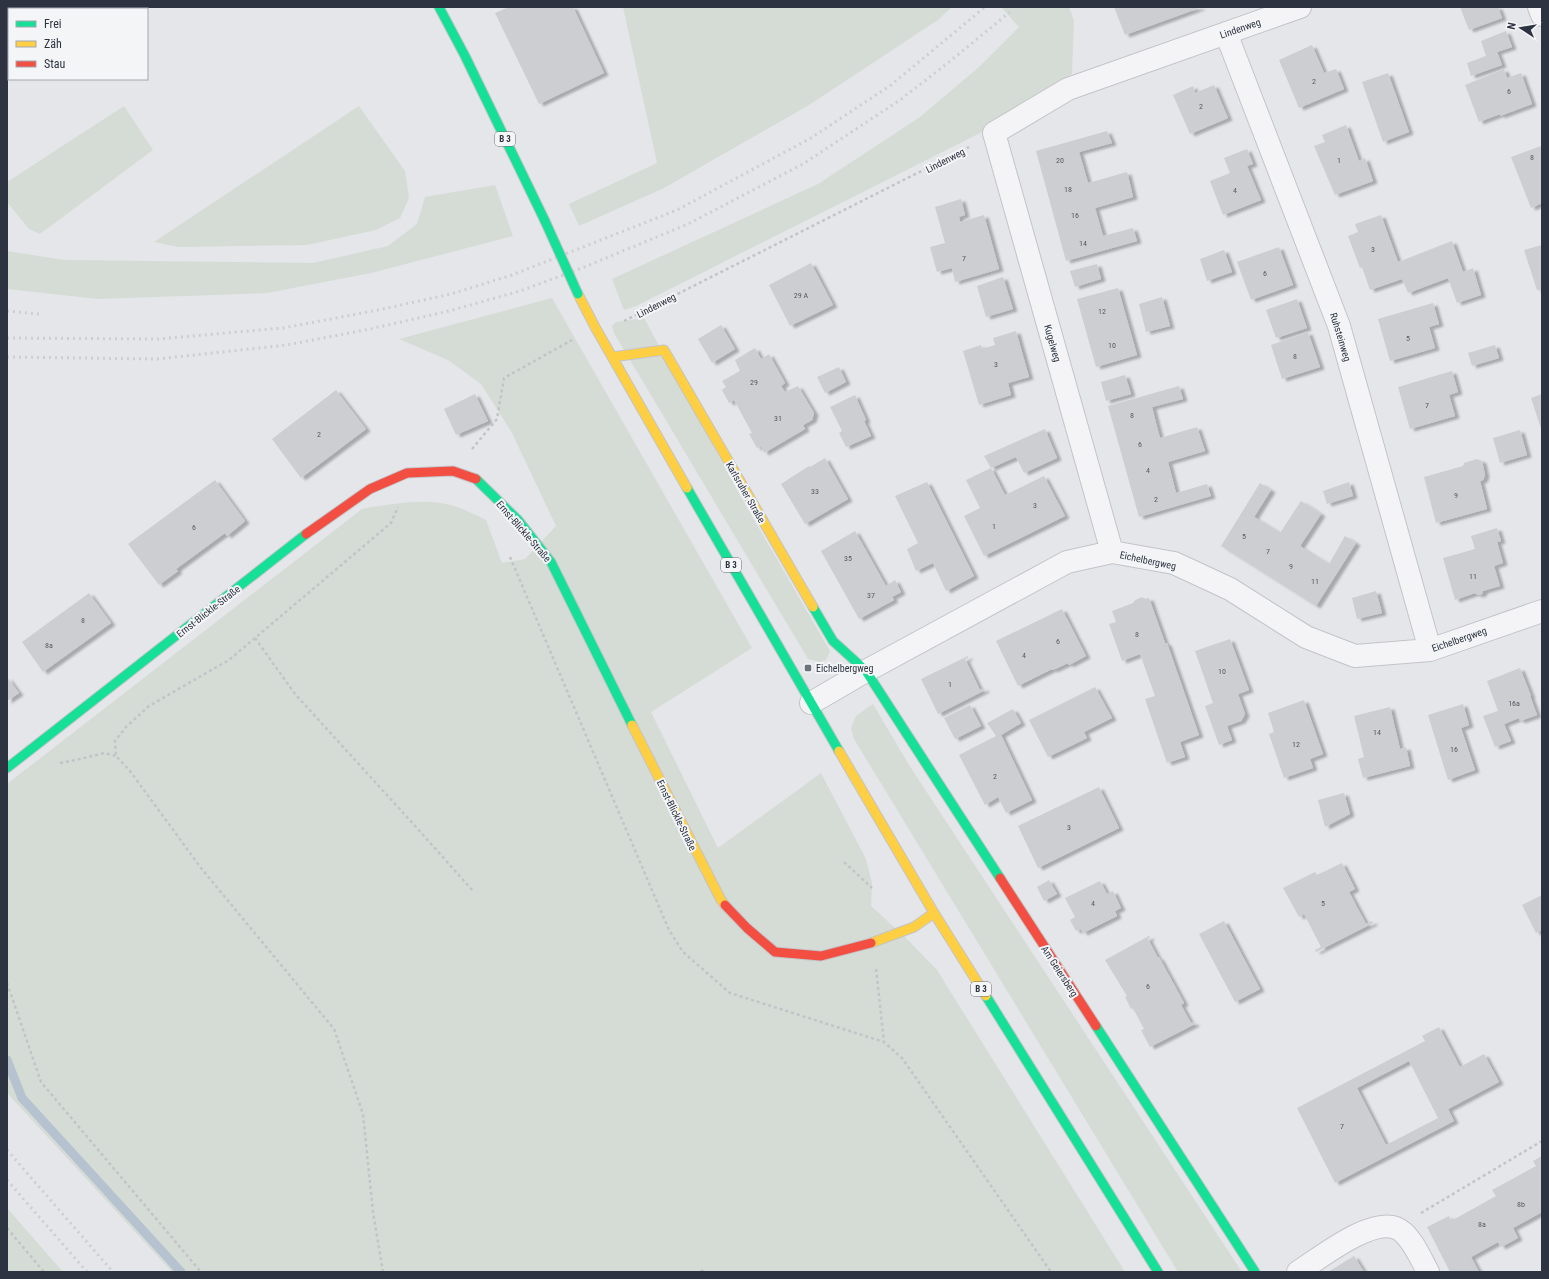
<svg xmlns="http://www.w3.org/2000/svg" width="1549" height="1279" font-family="'Roboto Condensed',sans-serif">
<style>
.green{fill:#d5dcd5}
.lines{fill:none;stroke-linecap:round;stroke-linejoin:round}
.stream{stroke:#b6c2d0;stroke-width:9}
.building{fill:#cdced1;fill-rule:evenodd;filter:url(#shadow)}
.street-casing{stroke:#c3c4c7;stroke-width:24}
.fast-casing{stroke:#c3c4c7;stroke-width:11}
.slow-casing{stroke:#c3c4c7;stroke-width:11}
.jam-casing{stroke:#c3c4c7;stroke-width:11}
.path{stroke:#c2c4c8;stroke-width:2.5;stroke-dasharray:3 3;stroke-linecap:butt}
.street{stroke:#f4f4f6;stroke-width:22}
.fast{stroke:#16e098;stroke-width:9}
.slow{stroke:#ffcf43;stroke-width:9}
.jam{stroke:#f24e42;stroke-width:9}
.rail{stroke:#cdced1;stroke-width:3;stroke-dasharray:2 4;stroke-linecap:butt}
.fast-bridge-casing{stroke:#c1c3c6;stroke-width:11;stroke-linecap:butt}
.fast-bridge{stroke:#16e098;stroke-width:9}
.poi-dot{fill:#6d727c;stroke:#f3f5f7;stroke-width:1.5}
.labels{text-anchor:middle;stroke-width:4;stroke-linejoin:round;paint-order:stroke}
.number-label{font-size:8px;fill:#565a66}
.shield{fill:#f3f5f7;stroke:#686d78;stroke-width:1}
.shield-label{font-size:9px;font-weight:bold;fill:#2d3341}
.street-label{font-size:10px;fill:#2d3341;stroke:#f3f5f7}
.poi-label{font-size:10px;fill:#2d3341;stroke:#f3f5f7;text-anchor:start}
</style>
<defs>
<filter id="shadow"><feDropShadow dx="4.5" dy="2.5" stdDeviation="1" flood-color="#0004"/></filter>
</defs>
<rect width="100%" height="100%" fill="#e4e6e9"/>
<path class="green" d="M623 7H952L938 20 809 105 664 188 579 226 569 204 657 163Z
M1001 7H1069L1074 21 1072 74 992 127 636 306 624 310 612 279 818 184 920 117 979 67 1019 27Z
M124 106 153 150 40 234 29 229 7 202V182Z
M359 106 405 171 409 198 400 218 376 230 307 245 178 247 154 242Z
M495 185 513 236 371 273 267 293 98 299 7 289V251L64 260 313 263 388 246 417 224 425 197Z
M552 298 752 648 651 712 718 848 821 773 866 859 872 883 871 906 905 937 937 970 1125 1272H172L7 1093V784L362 509C385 505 410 501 433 502 452 503 470 512 486 520L502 563 525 559 556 526 512 433 481 384 448 360 399 339Z
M644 318 741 497 830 651 826 660 820 662 808 659 614 333 612 326 616 322Z
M873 704 909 765 1242 1272H1178L854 739 851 728 856 716Z
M7 1208 63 1272H7Z"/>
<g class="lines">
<path class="stream" d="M7 1060 22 1098 181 1272"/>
</g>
<path class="building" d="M7 7H62L59 9H9V42L7 44Z
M509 7H573L604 73 539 104 495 13Z
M1114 7H1202L1125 35Z
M1460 7H1498L1502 18 1469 30Z
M1506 31 1512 47 1497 52 1502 65 1471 76 1467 63 1486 56 1481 41Z
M1312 45 1324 73 1336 69 1344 89 1299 108 1279 60Z
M1504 69 1507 78 1521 73 1532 104 1500 116V114L1479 122 1465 85Z
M1388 73 1409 132 1383 142 1362 82Z
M1214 85 1228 118 1190 134 1173 95 1193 86 1195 93Z
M1346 125 1359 161 1365 158 1373 181 1335 195 1314 146 1325 142 1322 135Z
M1107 131 1112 143 1079 152 1088 183 1127 172 1133 197 1095 208 1103 236 1133 228 1137 241 1066 261 1036 151Z
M1541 146 1542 149V203L1531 208 1511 157Z
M1247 149 1253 164 1247 166 1261 200 1223 215 1210 181 1230 173 1224 158Z
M961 199 965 215 959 217 960 222 984 215 999 269 955 282 952 268 937 272 930 247 945 243 935 207Z
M1381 215 1398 262 1452 241 1463 272 1473 268 1481 295 1457 303 1448 278 1408 293 1402 279 1370 290 1362 267 1360 268 1348 236 1358 232 1355 224Z
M1542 245V289L1537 290 1524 250Z
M1279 247 1293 285 1251 300 1237 262Z
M1224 250 1232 272 1207 281 1200 259Z
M811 263 833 305 790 326 769 285Z
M1097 264 1101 279 1075 287 1070 271Z
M1003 277 1013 309 986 317 977 286Z
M1118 288 1137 355 1096 367 1077 299Z
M1162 297 1170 326 1146 332 1139 304Z
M1297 299 1307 328 1276 338 1266 310Z
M1433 303 1439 324 1429 327 1435 348 1390 361 1378 319Z
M721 325 735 349 712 363 698 339Z
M1016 331 1029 377 1008 383 1011 395 979 405 963 351 981 345 982 349 995 345 993 338Z
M1308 332 1320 367 1282 379 1271 345Z
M1495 345 1499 358 1472 366 1468 353Z
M755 348 761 359 769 354 785 383 781 386 785 392 798 386 814 413 812 420 803 425 805 429 764 453 761 446 757 448 749 434 752 433 734 400 729 403 722 390 726 387 722 381 740 371 735 360Z
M839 367 846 382 825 393 817 377Z
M1452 371 1458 392 1449 395 1455 416 1410 429 1398 387Z
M1125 375 1131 394 1106 401 1101 382Z
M1179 386 1183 399 1152 407 1156 423 1160 438 1197 427 1205 451 1168 462 1176 493 1207 484 1211 496 1139 517 1108 406Z
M336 390 366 429 301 478 272 439Z
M475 394 488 421 456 435 444 409Z
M1542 394V432L1531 398Z
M855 395 866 420 864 421 871 436 846 447 839 433 842 431 830 407Z
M1045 429 1057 458 1024 473 1016 457 991 468 984 456Z
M1520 430 1527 455 1500 463 1493 438Z
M825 458 848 499 805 524 781 484 809 466 810 467Z
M1477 459 1482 461 1485 475 1483 480 1480 481 1487 509 1436 523 1424 477 1463 466 1464 463Z
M991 468 1005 495 1044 476 1065 516 984 556 964 516 980 508 966 480Z
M215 480 245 521 227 536 225 533 176 569 178 571 159 585 128 544Z
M927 482 974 576 946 591 933 563 916 571 907 549 918 543 895 496Z
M1349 482 1353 496 1327 504 1323 491Z
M1260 483 1271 490 1254 517 1280 533 1301 501 1321 514 1300 546 1314 555 1329 564 1345 536 1356 543 1316 606 1221 546Z
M1497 528 1501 541 1497 542 1503 563 1494 566 1500 586 1483 591 1482 594 1478 595 1475 593 1455 600 1443 558 1475 549 1471 536Z
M855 531 886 586 895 580 901 592 892 597 894 600 859 619 821 551Z
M1376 591 1382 613 1357 619 1352 598Z
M89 593 111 623 43 672 22 642Z
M1142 597 1145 599 1149 598 1165 643H1167L1199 735 1180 742 1185 757 1167 763 1145 699 1155 696 1140 654 1122 661 1109 624 1116 622 1112 611 1133 603 1135 600Z
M1062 609 1086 656 1069 665 1068 663 1053 670 1052 669 1018 686 996 641Z
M1230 639 1249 690 1238 694 1245 714 1241 721 1227 726 1232 740 1219 745 1205 706 1213 703 1195 651Z
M968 656V658L965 659 980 690 984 688 985 690 938 714 921 679Z
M1520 668 1531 696H1530L1537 715 1520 721 1519 718 1504 724 1511 741 1495 747 1483 716 1498 711 1487 681Z
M7 677 19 693 7 701Z
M1095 687 1112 718 1084 732 1087 738 1048 757 1029 720Z
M1304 700 1323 754 1310 759 1313 768 1284 778 1269 734 1274 732 1268 713Z
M1463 704 1469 725 1461 728 1475 770 1448 780 1428 715Z
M970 705 981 726 955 739 944 718Z
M1390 707 1400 749 1406 747 1410 766 1363 778 1358 759 1364 757 1354 716Z
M1013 709 1021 723 1001 735 1032 800 1006 813 998 797 985 805 959 755 996 736 987 723Z
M1099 787 1119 828 1038 868 1018 826Z
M1344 793 1350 814 1325 827 1318 800Z
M1342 863 1355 889 1349 892 1366 924 1372 921 1373 923 1316 952 1315 950 1321 947 1304 914 1299 917 1283 888 1315 872 1317 875Z
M1049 880 1057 894 1044 901 1037 887Z
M1100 881 1107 894 1113 891 1121 908 1115 911 1117 916 1083 933 1081 929 1076 931 1070 920 1075 917 1065 898Z
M1542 895V930L1536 933 1522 905Z
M1224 921 1260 989 1235 1002 1199 934Z
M1149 936 1150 937 1148 939 1158 958 1159 957 1184 1003 1181 1005 1191 1023 1194 1022 1195 1024 1150 1047 1141 1030 1144 1029 1133 1008 1131 1009 1125 997 1127 996 1105 960Z
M1439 1027 1460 1067 1484 1054 1499 1082 1448 1109 1454 1121 1335 1183 1297 1108 1425 1041 1422 1036ZM1409 1061 1438 1118 1386 1145 1357 1088Z
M1542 1156V1212L1513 1228 1518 1238 1501 1247 1498 1242 1471 1257 1479 1272H1450L1427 1227 1449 1216 1451 1221 1496 1196 1492 1190 1536 1166 1533 1161Z
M1354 1256 1364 1272H1328Z"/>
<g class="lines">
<g class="street-casing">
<path id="street" d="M1539 7 1542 15
M1226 33 1339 326 1430 650
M1112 552 994 133 1068 89 1300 7
M811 703 866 671 1067 562 1112 552 1174 563 1230 589 1306 637 1355 656 1430 650 1542 611
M1298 1272C1320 1258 1370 1218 1396 1228 1410 1233 1421 1259 1428 1272"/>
</g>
<g class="fast-casing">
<path id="fast" d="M439 7 465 56 545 221
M476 479 518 520 551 562 632 725
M687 488 839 751
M813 607 833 641 866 671 1000 878
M7 768 306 534
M986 996 1158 1272
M1096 1026 1255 1272"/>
</g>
<g class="slow-casing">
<path id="slow" d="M578 294 595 327 687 488
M612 357 664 350 813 607
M632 725 721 900 725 905
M839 751 934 913 986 996
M871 943 914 927 934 913"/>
</g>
<g class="jam-casing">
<path id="jam" d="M306 534 370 489 407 473 453 471 476 479
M1000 878 1096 1026
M725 905 747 928 775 952 821 956 871 943"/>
</g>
<path class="path" d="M624 321 969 147
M472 449 497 419 504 378 572 340
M510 557 669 930 683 952 730 993 884 1042 902 1058 1051 1272
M255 638 295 694 416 827 473 891
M60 763 76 760 104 753 116 756
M844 862 872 888
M876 969 884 1042
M7 983 41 1082 201 1272
M1421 1213 1542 1141
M7 1228 44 1272
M701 1270 704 1272
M383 1272 373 1212 363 1114 334 1029 201 868 130 771 116 756 115 741 126 727 149 706 229 660 391 523 398 507"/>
<use href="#street" class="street"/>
<use href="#fast" class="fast"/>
<use href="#slow" class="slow"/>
<use href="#jam" class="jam"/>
<path class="rail" d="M7 311 39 314
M7 338 158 339 283 328 378 310 451 294 512 275 677 210 811 138 891 85 985 7
M7 357 157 359 287 345 370 329 449 311 520 291 582 268 688 224 803 164 900 100 949 62 1010 12
M7 1150 113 1272
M7 1180 87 1272"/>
<g class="fast-bridge-casing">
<path id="fast-bridge" d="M545 221 578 294"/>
</g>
<use href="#fast-bridge" class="fast-bridge"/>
</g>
<rect class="poi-dot" x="804" y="664" width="8" height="8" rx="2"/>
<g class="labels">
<g class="number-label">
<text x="1314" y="84">2</text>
<text x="1509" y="94">6</text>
<text x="1201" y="109">2</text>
<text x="1532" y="160">8</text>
<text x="1060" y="163">20</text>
<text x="1339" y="163">1</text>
<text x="1068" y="192">18</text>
<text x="1235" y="193">4</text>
<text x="1075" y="218">16</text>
<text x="1083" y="246">14</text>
<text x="1373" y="252">3</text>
<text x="964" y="261">7</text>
<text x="1265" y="276">6</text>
<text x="801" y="298">29 A</text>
<text x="1102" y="314">12</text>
<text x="1408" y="341">5</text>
<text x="1112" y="348">10</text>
<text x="1295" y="359">8</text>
<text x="996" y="367">3</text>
<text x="754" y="385">29</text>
<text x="1427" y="408">7</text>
<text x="1132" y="418">8</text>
<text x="778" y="421">31</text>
<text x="319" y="437">2</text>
<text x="1140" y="447">6</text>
<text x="1148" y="473">4</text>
<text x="815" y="494">33</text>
<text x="1456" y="498">9</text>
<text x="1156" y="502">2</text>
<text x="1035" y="508">3</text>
<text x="994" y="529">1</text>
<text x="194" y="530">6</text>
<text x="1244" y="539">5</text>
<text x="1268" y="554">7</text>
<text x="848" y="561">35</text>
<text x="1291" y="569">9</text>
<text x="1473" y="579">11</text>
<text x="1315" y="584">11</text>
<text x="871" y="598">37</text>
<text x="83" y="623">8</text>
<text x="1137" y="637">8</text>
<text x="1058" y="644">6</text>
<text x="49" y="648">8a</text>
<text x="1024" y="658">4</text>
<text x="1222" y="674">10</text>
<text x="950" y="687">1</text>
<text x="1514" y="706">16a</text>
<text x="1377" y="735">14</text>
<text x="1296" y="747">12</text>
<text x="1454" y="752">16</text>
<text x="995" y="779">2</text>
<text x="1069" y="830">3</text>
<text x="1093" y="906">4</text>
<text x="1323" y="906">5</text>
<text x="1148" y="989">6</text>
<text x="1342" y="1129">7</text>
<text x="1521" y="1207">8b</text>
<text x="1482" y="1227">8a</text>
</g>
<g class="shield">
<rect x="495" y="132" width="20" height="14" rx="3"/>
<rect x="721" y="558" width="20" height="14" rx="3"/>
<rect x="971" y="982" width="20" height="14" rx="3"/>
</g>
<g class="shield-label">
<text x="505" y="142">B 3</text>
<text x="731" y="568">B 3</text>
<text x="981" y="992">B 3</text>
</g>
<g class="street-label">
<text transform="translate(1240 28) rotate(-19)" y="4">Lindenweg</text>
<text transform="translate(945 160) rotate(-27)" y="4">Lindenweg</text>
<text transform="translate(656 305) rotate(-27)" y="4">Lindenweg</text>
<text transform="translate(1341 337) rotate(73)" y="4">Ruhsteinweg</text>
<text transform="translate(1053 343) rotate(74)" y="4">Kugelweg</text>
<text transform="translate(746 492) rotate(60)" y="4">Karlsruher Straße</text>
<text transform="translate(524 531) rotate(49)" y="4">Ernst-Blickle-Straße</text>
<text transform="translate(1148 560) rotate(12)" y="4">Eichelbergweg</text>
<text transform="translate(208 611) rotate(-38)" y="4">Ernst-Blickle-Straße</text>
<text transform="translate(1459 639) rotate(-19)" y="4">Eichelbergweg</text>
<text transform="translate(677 815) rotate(64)" y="4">Ernst-Blickle-Straße</text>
<text transform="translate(1060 971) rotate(57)" y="4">Am Geiersberg</text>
</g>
<g class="poi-label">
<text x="816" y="672">Eichelbergweg</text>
</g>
</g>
<rect width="1549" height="1279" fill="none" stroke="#2d3341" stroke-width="16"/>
<rect x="8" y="8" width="140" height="72" fill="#f3f5f7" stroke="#a4a7ae"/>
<rect x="16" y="21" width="20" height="6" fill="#16e098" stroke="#a4a7ae"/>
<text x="44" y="28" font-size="12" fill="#2d3341">Frei</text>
<rect x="16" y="41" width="20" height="6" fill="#ffcf43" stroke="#a4a7ae"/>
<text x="44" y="48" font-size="12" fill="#2d3341">Zäh</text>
<rect x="16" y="61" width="20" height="6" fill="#f24e42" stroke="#a4a7ae"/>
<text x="44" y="68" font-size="12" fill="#2d3341">Stau</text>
<g transform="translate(1521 28) rotate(282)" stroke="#f3f5f7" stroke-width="3" paint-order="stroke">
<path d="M0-3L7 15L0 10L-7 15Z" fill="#2d3341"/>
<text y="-6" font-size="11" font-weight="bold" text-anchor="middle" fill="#2d3341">N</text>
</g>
</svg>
